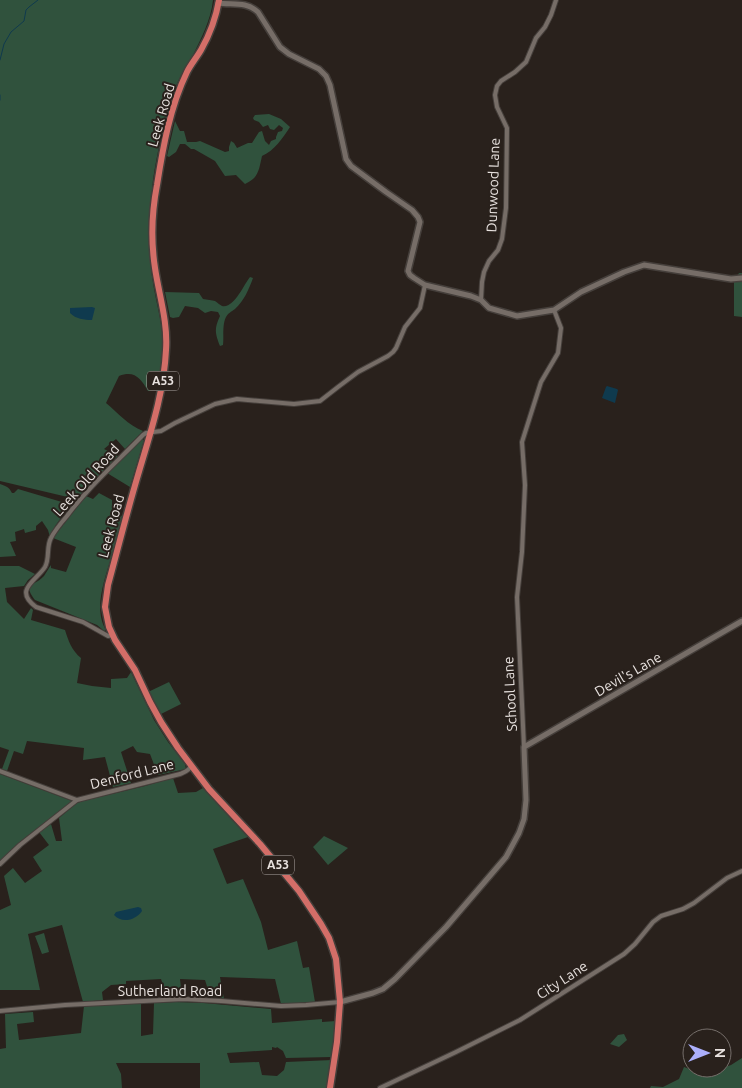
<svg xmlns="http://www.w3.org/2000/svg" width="742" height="1088" font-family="Ubuntu,sans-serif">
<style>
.green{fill:#30523d}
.water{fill:#0f3a4e}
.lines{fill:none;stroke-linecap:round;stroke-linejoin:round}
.stream{stroke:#0f3a4e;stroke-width:1}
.minor-casing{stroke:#453f3b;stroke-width:6}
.tertiary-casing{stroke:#453f3b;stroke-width:8}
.trunk-casing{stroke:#453f3b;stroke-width:9}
.minor{stroke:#766d67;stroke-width:4}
.tertiary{stroke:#766d67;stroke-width:5}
.trunk{stroke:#d36e68;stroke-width:6}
.labels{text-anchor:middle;stroke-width:4;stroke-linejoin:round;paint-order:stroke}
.shield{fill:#29211c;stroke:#afa8a4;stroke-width:1}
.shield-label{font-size:12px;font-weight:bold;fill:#e8e2df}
.street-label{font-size:14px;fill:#e8e2df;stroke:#29211c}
</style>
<rect width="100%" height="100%" fill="#29211c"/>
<path class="green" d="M0 0H213C211 20 201 39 192 57 186 68 178 79 174 91 165 116 157 153 153 180 150 209 148 238 151 267 153 294 163 320 163 346 164 362 161 376 158 391H148C141 379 135 370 119 376L106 403C118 413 128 425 143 431L125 449 116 439 104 449 118 456 76 499 0 481Z
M269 114 281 119 290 127C282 139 275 150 262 156 259 169 259 178 245 184L236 175 225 176 215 161 194 149H191L185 144H180L176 152 169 157 167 156 175 121 180 131H184L187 142H196L200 141 225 152 229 151V147L231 141 234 143 237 148 248 143H252L259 132 262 131 265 141 269 145 271 141 276 139V137L278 132 282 131 283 128 279 125 274 130 270 129 268 125 263 127 259 122 254 120 253 118 255 115Z
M739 273H742V317L734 316V281Z
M250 277 253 278C249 289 244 301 235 309 231 312 228 313 226 317 222 325 224 337 223 345L220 346C215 333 214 329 220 316L218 312 211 311 205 313 198 308 185 306 179 317 173 318 170 317 165 292 199 293 203 299C207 300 212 300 215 301 218 303 220 305 222 306 234 309 244 284 250 277Z
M142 439 144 440 130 487 107 473Z
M0 484C6 486 9 487 12 493H14L18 489 72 505C64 514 54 525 50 537L48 530 42 521 36 526V530L25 533 24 529 15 532 16 541 10 542 16 556 0 557Z
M99 493 112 500V509L122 516C119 530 115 544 111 558 105 579 93 609 106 630L104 631 97 625 35 600C22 583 35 586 44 576 46 573 48 569 51 565V568L66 572 76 547 53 538 86 496 93 499Z
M0 566H19L35 574 28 580 24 586 5 588 7 602 24 619 31 608 33 610 31 620 65 630C68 640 72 651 81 658L77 683 92 686 111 688V679L127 678 131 672 154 720 168 742 185 764 186 769 158 775 150 754 137 752 133 746 121 752 131 783 113 787 105 757 83 760 84 748 27 741 23 754 14 751 7 771 2 769 9 750 0 747Z
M169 682 181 704 159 715 148 692Z
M0 774 72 801 21 841 0 861Z
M173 778 178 793 196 792 203 788 248 837 213 849 227 884 243 879 261 922 268 950 297 941 303 968 309 967 315 1002 281 1004 275 979 220 977 224 999 210 996 205 980 180 979 182 996 167 997 161 979 126 981V984L111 985 102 992 103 1000 83 1002 62 925 28 934 40 990H0V910L11 905 4 876 13 868 25 883 42 871 33 857 49 845 39 832 51 824 56 841H62L59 818 77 803 83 801 145 786Z
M324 836 348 848 328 865 313 847Z
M44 933 49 952 42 954 35 936Z
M176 1002 204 1003 271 1009 272 1023 322 1019V1022L336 1021 332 1057 286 1058 283 1051 277 1047 276 1048 272 1047V1050L227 1053 230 1063 259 1062 262 1075 277 1076 284 1070 286 1062 332 1060 327 1088H200V1063H116L121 1074 122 1088H0V1049L6 1048 5 1014 33 1012 34 1022 17 1024 19 1040 81 1033 84 1006 141 1003V1036L153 1034 154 1003Z
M624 1034 627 1040 619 1047 610 1044 618 1035Z
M742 1058V1088H650L651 1086 663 1087 679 1079 684 1067 695 1071 707 1068H715L719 1069 731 1065Z"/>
<path class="water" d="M92 307 95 308 92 320C84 320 76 319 70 313V308Z
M607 386 617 389 618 390 615 403 602 398 606 387Z
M138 907 141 908 142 911C136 920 122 924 114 915L116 912Z"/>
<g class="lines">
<path class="stream" d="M0 60 4 44 11 32 24 21 26 10 29 7 38 0
M0 95V100"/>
<g class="minor-casing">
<path id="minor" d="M481 300 482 282 484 272 489 261 498 250 502 239 506 208 507 128 497 107 495 95 497 86 501 81 515 72 526 62 536 38 545 27 551 15 556 0
M112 635 108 636 83 622 36 607C13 590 36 581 45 567 50 558 46 547 51 538 55 530 61 523 67 516 89 486 117 462 143 435L146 433 161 431 175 423 215 404 237 399 294 404 320 401 338 387 358 372 388 356 393 352 396 348 405 327 420 308 425 285
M524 747 517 597 522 552 525 485 522 442 541 382 558 353 561 328 554 310
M0 771 77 800
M0 864 20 845 77 800 180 774C184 772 189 771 191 766
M0 1011 65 1005 183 999 221 1001 281 1006 306 1005 340 1002
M380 1088 456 1052 520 1020 624 954 635 944 653 922 661 916 683 909 694 903 727 878 742 871"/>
</g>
<g class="tertiary-casing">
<path id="tertiary" d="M218 3C233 5 246 1 258 12L280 47 289 54 319 69 326 76 330 85 345 154 346 159 351 166 386 192 412 210 418 217 420 222 408 271 410 275 414 278 425 285 471 296 481 300 489 308 517 316 554 310 581 292 624 272 644 265 731 279 742 278
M340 1002 373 993 383 989 395 979 446 927 506 857 519 833 524 819 526 800 524 747 742 621"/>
</g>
<g class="trunk-casing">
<path id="trunk" d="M219 0C216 18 210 34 201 50 197 57 191 64 187 72 170 107 163 147 157 185 152 211 151 242 155 268 159 295 168 322 166 350 164 393 150 434 138 475 127 512 118 548 108 585L105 607 109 627 115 640 135 670 150 702 161 722 178 748 209 789 260 844 299 891 321 924 329 938 336 959 340 1002 337 1042 330 1088"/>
</g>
<use href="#minor" class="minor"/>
<use href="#tertiary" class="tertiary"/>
<use href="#trunk" class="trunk"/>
</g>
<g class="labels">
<g class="shield">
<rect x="147" y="371.5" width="32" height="19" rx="4"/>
<rect x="262" y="855.5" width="32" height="19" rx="4"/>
</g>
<g class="shield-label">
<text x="163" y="385">A53</text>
<text x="278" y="869">A53</text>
</g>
<g class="street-label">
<text transform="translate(161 115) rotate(-74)" y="5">Leek Road</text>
<text transform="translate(493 185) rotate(-88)" y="5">Dunwood Lane</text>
<text transform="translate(86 480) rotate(-48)" y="5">Leek Old Road</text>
<text transform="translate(111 526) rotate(-75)" y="5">Leek Road</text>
<text transform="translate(628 674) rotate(-30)" y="5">Devil's Lane</text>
<text transform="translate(510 694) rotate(-93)" y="5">School Lane</text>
<text transform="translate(132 774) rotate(-14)" y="5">Denford Lane</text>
<text transform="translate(562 980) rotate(-33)" y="5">City Lane</text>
<text x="170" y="996">Sutherland Road</text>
</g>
</g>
<g transform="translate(707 1053) rotate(90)"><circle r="24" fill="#29211c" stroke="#756e6a"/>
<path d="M0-4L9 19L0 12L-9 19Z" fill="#abaffb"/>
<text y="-8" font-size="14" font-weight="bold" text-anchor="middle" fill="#e8e2df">N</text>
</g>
</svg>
